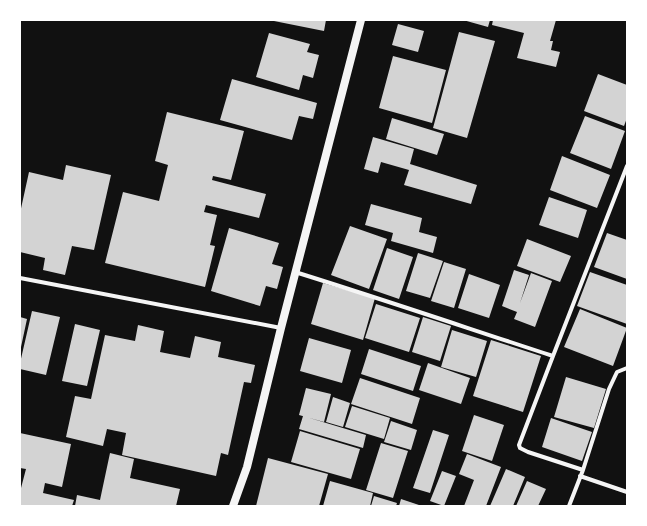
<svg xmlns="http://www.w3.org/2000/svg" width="647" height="526" font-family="Commissioner,sans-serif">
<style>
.building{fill:#d3d3d3}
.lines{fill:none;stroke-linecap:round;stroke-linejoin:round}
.minor{stroke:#f5f5f5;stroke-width:4}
.secondary{stroke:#f5f5f5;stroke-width:8}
</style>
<rect width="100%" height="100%" fill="#111"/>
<path class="building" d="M269 20H326L324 31Z
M463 20H490L488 27Z
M493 20H556L550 41H553L551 50 560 52 556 67 517 58 524 33 492 25Z
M398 24 424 31 418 52 392 45Z
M459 32 495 41 467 138 433 128Z
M269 33 310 44 307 52 319 55 313 78 303 75 299 90 256 77Z
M393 56 446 70 432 123 379 108Z
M598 74 627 85V118L624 126 584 111Z
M232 79 317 103 313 119 299 116 292 140 220 120Z
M167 112 244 131 231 180 213 176 212 180 266 194 259 218 206 205 204 212 217 215 210 245 215 246 205 287 105 263 123 192 159 201 168 165 155 161Z
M585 116 625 131 611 169 570 153Z
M392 118 444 134 437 155 386 139Z
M373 137 414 149 410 164 477 185 471 204 404 185 409 170 381 162 378 173 364 169Z
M562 156 610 175 597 208 550 190Z
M66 165 111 175 94 250 72 246 65 275 43 270 45 258 20 252V213L29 172 63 180Z
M549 197 587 210 578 238 539 225Z
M371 204 422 218 419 232 437 237 433 253 391 241 393 233 365 225Z
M350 226 387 239 369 289 331 275Z
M229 228 279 243 272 264 283 267 277 289 266 286 260 306 211 291Z
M607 233 627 240V279L594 267Z
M527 239 571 256 560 282 517 266Z
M387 248 413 257 399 299 373 290Z
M418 253 443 261 430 298 406 291Z
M444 262 466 269 454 308 431 301Z
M514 270 529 275 520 303 531 273 552 281 535 327 514 319 517 312 502 306Z
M590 272 627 285V324L577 306Z
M469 274 500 285 489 318 458 308Z
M323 283 375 298 363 340 311 324Z
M376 304 420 318 409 352 365 338Z
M580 309 627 328 613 366 564 347Z
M32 311 60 317 46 375 20 369V363Z
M20 317 27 319 21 347H20Z
M423 317 451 326 440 361 412 352Z
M75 324 100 330 87 386 62 381Z
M138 325 164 331 160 352 190 358 195 336 221 342 218 357 255 365 251 383 244 382 228 455 221 453 216 476 122 455 126 433 107 429 103 446 66 437 75 396 91 399 105 335 135 341Z
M452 330 487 341 476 377 441 367Z
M309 338 351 350 342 383 300 371Z
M491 340 541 356 523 412 473 396Z
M369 349 421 366 413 391 361 374Z
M428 363 470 378 461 404 419 390Z
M566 377 606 389 594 428 554 417Z
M360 378 420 398 412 424 351 404Z
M306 388 331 394 324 422 299 415Z
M333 397 350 403 343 427 326 422Z
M352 406 390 418 384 439 345 427Z
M474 415 504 425 492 461 462 451Z
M303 416 366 435 363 448 299 429Z
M551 418 592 432 582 461 542 447Z
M391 421 417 430 411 450 384 442Z
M433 430 449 435 430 493 413 488Z
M300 431 360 449 351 479 291 462Z
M20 433 71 444 62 487 45 483 43 493 74 500 72 506H20V488H21L26 469 20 468Z
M381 443 408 451 393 498 366 490Z
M110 453 134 459 130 478 180 489 176 506H75L77 495 100 500Z
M467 454 501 467 486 506H464L474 480 459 474Z
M268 458 328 474 319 506H256Z
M506 469 525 477 513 506H490Z
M442 471 456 476 444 506 430 501Z
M330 481 373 493 370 506H323Z
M527 481 546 489 538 506H516Z
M374 496 397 503 396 506H371Z
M401 499 422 506H399Z"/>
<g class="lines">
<path class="minor" d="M295 272C382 299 467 328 553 356L627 166
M20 278 281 328
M553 356 519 445 520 448 528 452 583 470 569 506
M583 470 609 389 617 372 627 368
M580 476 627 492"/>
<path class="secondary" d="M233 506 247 467 281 328 361 20"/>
</g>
<rect width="647" height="526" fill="none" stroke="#ffffff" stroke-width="42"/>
</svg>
